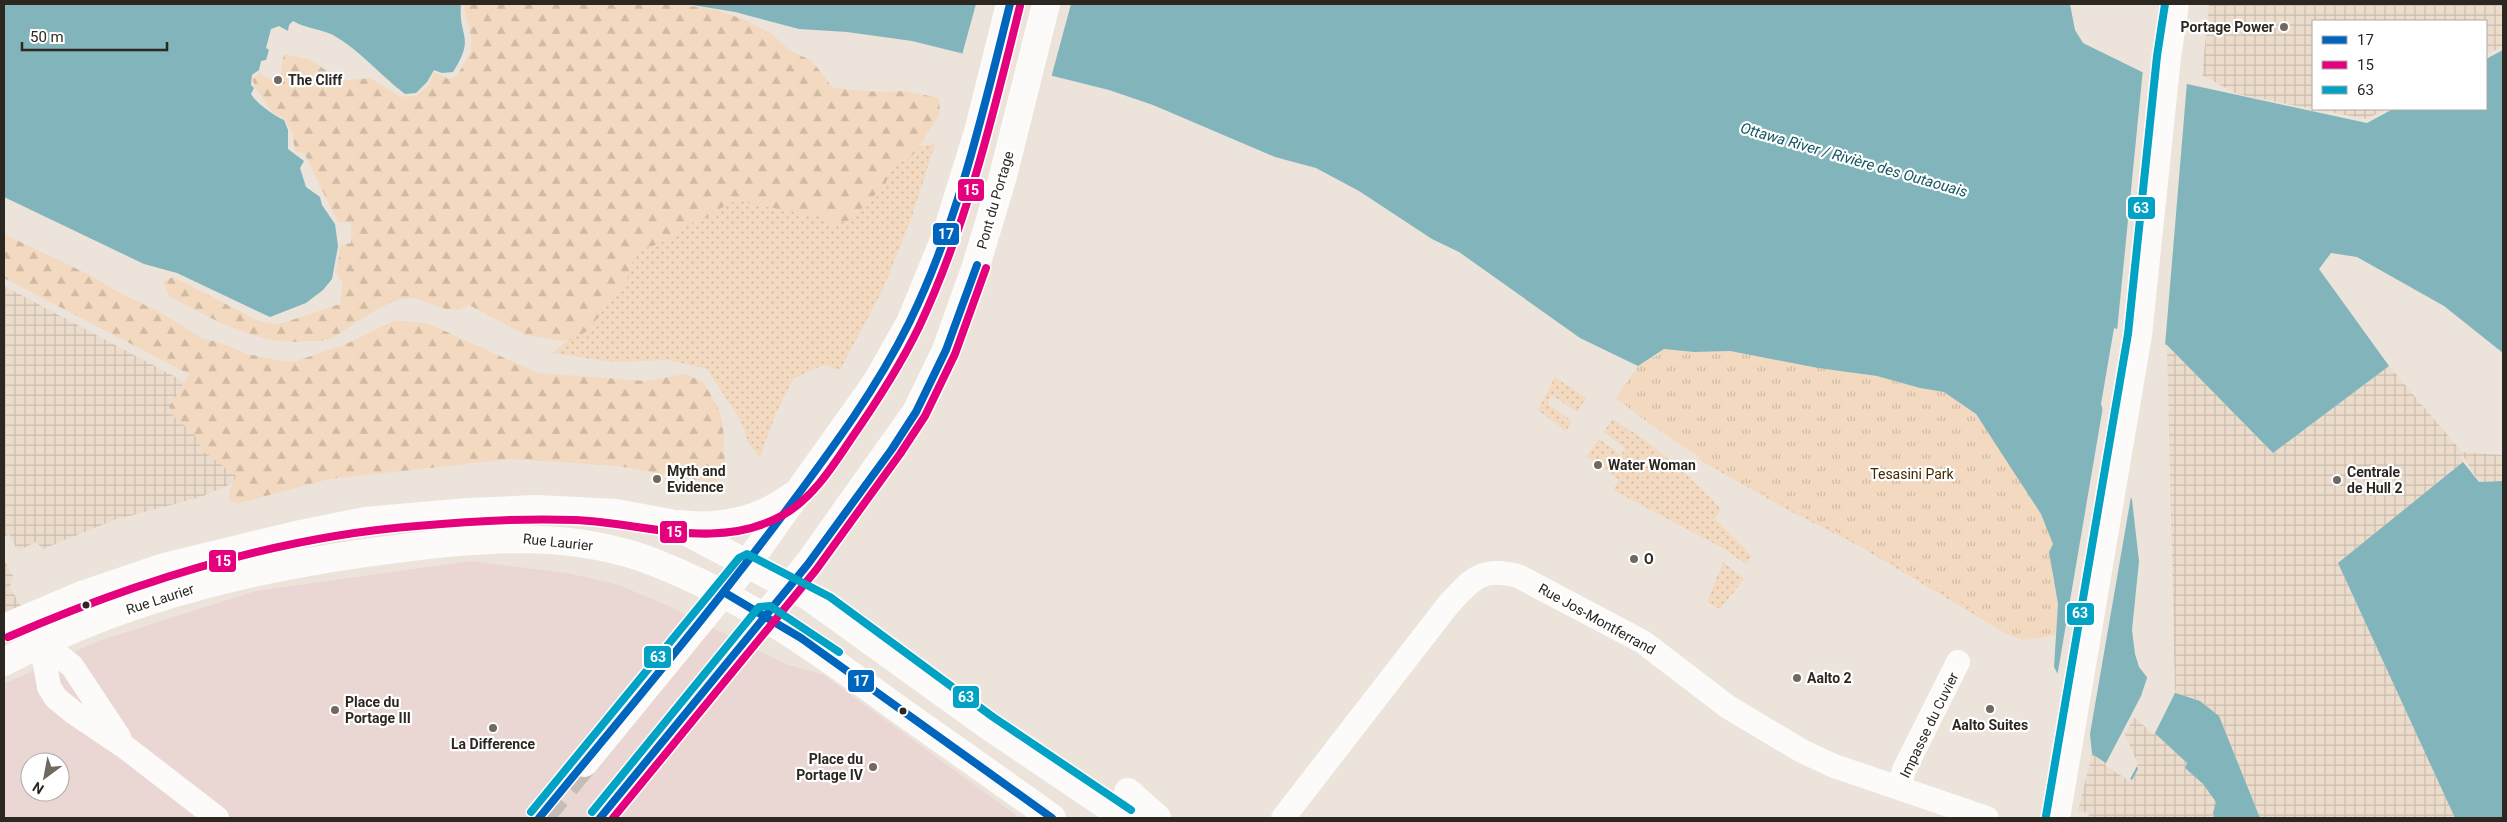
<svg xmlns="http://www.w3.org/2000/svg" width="2507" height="822" font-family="Roboto,sans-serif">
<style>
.commercial{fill:#ead7d3;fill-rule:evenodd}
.industrial{fill:url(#industrial-grid)}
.grass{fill:url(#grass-dots)}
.forest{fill:url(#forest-firs)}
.park{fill:url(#park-tufts)}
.water{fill:#81b5bb}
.pier{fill:#ece3da}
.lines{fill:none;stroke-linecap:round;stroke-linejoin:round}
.major-tunnel{stroke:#c6bdb5;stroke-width:28;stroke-dasharray:28 14;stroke-linecap:butt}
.minor{stroke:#fcfbf9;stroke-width:24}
.major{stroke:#fcfbf9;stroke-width:28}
.bus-1-casing{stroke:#fff;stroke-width:11}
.bus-2-casing{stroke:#fff;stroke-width:11}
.bus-3-casing{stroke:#fff;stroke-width:11}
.bus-1{stroke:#0065bd;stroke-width:8}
.bus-2{stroke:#e5007d;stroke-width:8}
.bus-3{stroke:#02a2c5;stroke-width:8}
.poi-dot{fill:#706962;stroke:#fff;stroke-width:2}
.bus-dot{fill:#2d2721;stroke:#fff;stroke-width:2}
.labels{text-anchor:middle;stroke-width:4.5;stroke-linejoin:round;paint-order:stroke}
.poi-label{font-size:14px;font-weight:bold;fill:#2d2721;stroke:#fff;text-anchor:start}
.street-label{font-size:14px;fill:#2d2721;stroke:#fff}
.park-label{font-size:14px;fill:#442801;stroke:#fff}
.water-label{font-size:15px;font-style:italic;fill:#11565f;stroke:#fff}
.line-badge{stroke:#fff;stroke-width:2}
.badge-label{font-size:14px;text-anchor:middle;font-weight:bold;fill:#fff}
</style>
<defs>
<pattern id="industrial-grid" width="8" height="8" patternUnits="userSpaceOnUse" patternTransform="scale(1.25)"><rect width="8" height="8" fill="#ecdccc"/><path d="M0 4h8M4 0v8" fill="none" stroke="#cbbdaf"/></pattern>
<pattern id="grass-dots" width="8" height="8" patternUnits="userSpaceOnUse" patternTransform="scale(1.25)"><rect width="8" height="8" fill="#f2d9bf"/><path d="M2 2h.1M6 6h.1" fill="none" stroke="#d0baa4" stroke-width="1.8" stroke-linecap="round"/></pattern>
<pattern id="forest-firs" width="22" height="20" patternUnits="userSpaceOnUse" patternTransform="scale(1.25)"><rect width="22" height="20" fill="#f2d9bf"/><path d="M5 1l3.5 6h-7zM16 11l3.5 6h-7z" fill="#d0baa4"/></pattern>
<pattern id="park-tufts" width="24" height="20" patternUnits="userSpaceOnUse" patternTransform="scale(1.25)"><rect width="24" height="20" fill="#f2d9bf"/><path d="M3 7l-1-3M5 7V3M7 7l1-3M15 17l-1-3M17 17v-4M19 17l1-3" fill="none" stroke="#d0baa4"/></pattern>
</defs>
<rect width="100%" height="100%" fill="#ece3da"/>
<path class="commercial" d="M471 561 567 573 616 584 660 602 788 665 822 674 1020 818H4V684L98 641 256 591ZM30 762H60V792H30Z"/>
<path class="industrial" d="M2209 4H2503V46L2486 55V21H2313V109L2237 94 2202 75Z
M2314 109H2386L2367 119Z
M4 286 196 388 244 478 201 497 114 520 43 549 36 542 18 551 9 534 4 537Z
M2167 345 2273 453 2389 366 2462 452 2503 455V483L2501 481 2479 482 2462 454 2463 462 2338 563 2455 818H2260L2219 716 2200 701 2175 693Z
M4 560 13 576 10 587 27 618 4 628Z
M2133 713 2187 763 2185 768 2203 784 2216 802 2213 813 2214 818H2088L2089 813 2078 811 2092 754 2122 734Z"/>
<path class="grass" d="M935 144 912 216 883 289 840 370 823 365 793 379 776 413 760 457 749 444 741 421 707 369 668 360 613 362 553 353 597 315 638 243 729 196 902 148Z
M1555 377 1586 398 1577 412 1552 395 1548 404 1572 421 1566 431 1538 410Z
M1612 419C1657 446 1685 471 1721 509L1715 519 1752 556 1746 564 1721 547 1613 490 1619 480 1587 456 1599 439 1621 455 1625 448 1604 432Z
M1703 453 2012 626 2007 634 1859 546 1788 510 1698 459Z
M1723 562 1744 579 1720 609 1707 602Z"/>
<path class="forest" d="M463 4H678L716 10 743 19 772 34 789 50 812 61 833 88 879 92 905 91 939 98 940 114 914 154 892 169 885 184 851 220 833 224 817 214 808 215 739 201 729 203 706 218 689 224 666 241 640 250 634 257 630 274 621 288 587 331 571 340 562 341 526 335 469 305C446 319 430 297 407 298 386 300 355 324 337 335 327 341 319 341 308 341 303 341 298 342 293 342 251 342 204 315 169 296L163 281 173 277 261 322 280 324 340 304 343 283 336 272 341 245 351 243V223L338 222 304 153 295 151 292 132 285 119 273 113 254 86 253 79 259 73 271 80 280 76 284 54 311 60 341 81 370 78 401 97 416 96 429 85 434 72 449 79 457 76 471 51V36Z
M4 234 94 277 116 291 163 314 203 339 218 342 248 354 271 359 293 362 344 345 394 321 427 323 538 373 645 381 685 374 703 382 718 407 723 425 725 470 722 475 713 483 618 466 511 459 329 479 239 503 230 502 229 493 236 476 203 451 194 434 173 416 169 407 189 374 4 278Z"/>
<path class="park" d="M1664 349 1694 352 1730 351 1818 368 1877 376 1920 388 1944 392 1976 414 2041 514 2053 544 2052 575 2058 604 2056 635C2046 636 2032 641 2022 639 2004 636 1988 620 1974 610 1955 597 1935 587 1915 575 1815 516 1707 472 1616 398L1638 366 1656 356Z"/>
<path class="water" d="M4 4H461C458 38 476 36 453 72L442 73 434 70 427 82 416 93 405 94C380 75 361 51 333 35 321 29 307 29 293 21L289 25 288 31 279 26 271 29 266 48 269 50 266 60 261 61 259 70 252 75 251 85 254 88 251 94C256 103 275 116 284 120L288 130V149L304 161 300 168 306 187 320 197 322 205 335 224 338 246 332 279 323 290 306 303 270 317 177 273 144 264 4 197Z
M686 4H2070L2075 30 2083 43 2142 72 2187 84 2367 123 2393 109H2486V59L2503 50V353L2444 306 2357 257 2331 253 2319 269 2389 366 2273 453 2167 345 2114 328 2101 404 2132 500 2139 561 2132 630 2135 654 2139 667 2154 686 2200 701 2219 716 2260 818H2214L2213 813 2216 802 2203 784 2185 768 2187 763 2133 713 2122 734 2138 769 2132 780 2092 754 2090 734 2054 667 2058 604 2049 552 2053 544 2041 514 1976 414 1944 392 1920 388 1877 376 1818 368 1730 351 1694 352 1664 349 1638 366 1580 338 1459 252 1432 239 1359 191 1316 168 1275 157 1153 105 1109 90 912 41 847 32 799 29 735 12Z
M2463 462 2479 482 2502 481 2503 483V818H2455L2338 563Z"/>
<path class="pier" d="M976 4H1071L1051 78 962 55Z
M2143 69 2187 82 2165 346 2117 331Z
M2106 389 2104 404 2132 491 2090 734 2087 733 2057 677Z
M2148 675 2156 684 2176 691 2154 735 2134 717 2125 734 2138 764 2129 781 2105 765 2141 696Z"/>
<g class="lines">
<path class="major-tunnel" d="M539 818 584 763
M600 818 621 792"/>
<path class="minor" d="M41 642 49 687 56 698 73 712 125 747 217 818
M41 642 72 666 119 737
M1899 788 1904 770 1958 662
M1283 818 1448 605C1471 580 1481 566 1518 576L1643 642 1728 707 1802 751 1834 766 1987 818"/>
<path class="major" d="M679 524C719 529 760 521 792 496
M4 628 82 595 164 567 296 535 365 521 469 512 536 509 616 513 670 523 808 596 987 725 1125 818
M4 662C129 595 271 563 412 547 492 537 574 532 651 561 742 596 819 651 897 708 949 745 1001 781 1052 818
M584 763 747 564 876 383 910 323 946 235 978 132 1010 4
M621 792 808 564 916 412 946 350 976 266 1003 176 1046 4
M1128 792 1157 818
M2056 818 2138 335 2167 57 2175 4"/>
<g class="bus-1-casing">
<path id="bus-1" d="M727 594 801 638 1052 818
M539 818C624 714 711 612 791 504 834 446 877 388 909 323 958 223 983 112 1010 4
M600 818 808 564 892 449 916 412 946 350 977 265"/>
</g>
<g class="bus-2-casing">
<path id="bus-2" d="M8 637C137 581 276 537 417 526 470 521 522 518 575 520 645 523 718 552 783 515 813 498 833 466 851 439 876 403 900 366 919 327 967 225 993 115 1020 6
M613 818 816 570 900 454 925 416 955 354 986 268"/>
</g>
<g class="bus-3-casing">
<path id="bus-3" d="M531 812 739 558 747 554 830 597 993 717 1131 810
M592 812 759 607 770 606 839 652
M2046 816 2128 334 2157 56 2165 4"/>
</g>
<use href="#bus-1" class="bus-1"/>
<use href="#bus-2" class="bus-2"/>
<use href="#bus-3" class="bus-3"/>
</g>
<g class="poi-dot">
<circle cx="2284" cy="27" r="5"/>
<circle cx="278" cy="80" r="5"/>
<circle cx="1598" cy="465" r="5"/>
<circle cx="657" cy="479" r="5"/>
<circle cx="2337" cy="480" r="5"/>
<circle cx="1634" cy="559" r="5"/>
<circle cx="1797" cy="678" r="5"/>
<circle cx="1990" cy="709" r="5"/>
<circle cx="335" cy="710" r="5"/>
<circle cx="493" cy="728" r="5"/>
<circle cx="873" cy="767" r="5"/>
</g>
<g class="bus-dot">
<circle cx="86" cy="605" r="4.5"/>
<circle cx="903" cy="711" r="4.5"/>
</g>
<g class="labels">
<g class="poi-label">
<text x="2274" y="32" text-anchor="end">Portage Power</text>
<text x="288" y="85">The Cliff</text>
<text x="1608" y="470">Water Woman</text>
<text x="667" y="476">Myth and<tspan x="667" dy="16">Evidence</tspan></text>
<text x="2347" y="477">Centrale<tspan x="2347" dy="16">de Hull 2</tspan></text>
<text x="1644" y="564">O</text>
<text x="1807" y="683">Aalto 2</text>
<text x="345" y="707">Place du<tspan x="345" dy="16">Portage III</tspan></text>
<text x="1990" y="730" text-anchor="middle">Aalto Suites</text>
<text x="493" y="749" text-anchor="middle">La Difference</text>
<text x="863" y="764" text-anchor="end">Place du<tspan x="863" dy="16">Portage IV</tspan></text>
</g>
<g class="street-label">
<text transform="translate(995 200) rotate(-74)" y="5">Pont du Portage</text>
<text transform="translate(558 542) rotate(6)" y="5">Rue Laurier</text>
<text transform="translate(160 599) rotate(-18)" y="5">Rue Laurier</text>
<text transform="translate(1597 619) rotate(29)" y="5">Rue Jos-Montferrand</text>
<text transform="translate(1929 725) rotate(-64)" y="5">Impasse du Cuvier</text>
</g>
<g class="park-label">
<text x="1912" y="479">Tesasini Park</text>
</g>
<g class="water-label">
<text transform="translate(1854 160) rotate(16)" y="5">Ottawa River / Rivière des Outaouais</text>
</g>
</g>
<g class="line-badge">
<rect x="957" y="178" width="28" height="24" rx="5" fill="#e5007d"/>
<rect x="2127" y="196" width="29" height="24" rx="5" fill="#02a2c5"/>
<rect x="932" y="222" width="28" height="24" rx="5" fill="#0065bd"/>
<rect x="659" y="520" width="29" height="24" rx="5" fill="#e5007d"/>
<rect x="208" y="549" width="29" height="24" rx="5" fill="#e5007d"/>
<rect x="2066" y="602" width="29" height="24" rx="5" fill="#02a2c5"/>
<rect x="643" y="645" width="29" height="24" rx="5" fill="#02a2c5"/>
<rect x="847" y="669" width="28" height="24" rx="5" fill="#0065bd"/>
<rect x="952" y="685" width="28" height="24" rx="5" fill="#02a2c5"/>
</g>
<g class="badge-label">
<text x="971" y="195">15</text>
<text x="2141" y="213">63</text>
<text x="946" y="239">17</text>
<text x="674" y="537">15</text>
<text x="223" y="566">15</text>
<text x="2080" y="618">63</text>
<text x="658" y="662">63</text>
<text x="861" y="686">17</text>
<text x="966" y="702">63</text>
</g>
<rect width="2507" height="822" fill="none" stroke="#2d2721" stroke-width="10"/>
<rect x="2312" y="20" width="175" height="90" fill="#ffffff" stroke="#aba9a6"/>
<rect x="2322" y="36" width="25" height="8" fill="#0065bd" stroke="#aba9a6"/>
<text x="2357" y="45" font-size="15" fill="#2d2721">17</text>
<rect x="2322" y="61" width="25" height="8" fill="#e5007d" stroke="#aba9a6"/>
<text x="2357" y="70" font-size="15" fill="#2d2721">15</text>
<rect x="2322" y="86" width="25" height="8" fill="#02a2c5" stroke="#aba9a6"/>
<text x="2357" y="95" font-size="15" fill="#2d2721">63</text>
<g transform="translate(45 777) rotate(212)"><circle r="24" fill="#ffffff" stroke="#aba9a6"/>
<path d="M0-4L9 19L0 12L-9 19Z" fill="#706962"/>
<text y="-8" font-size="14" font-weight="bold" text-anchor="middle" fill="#2d2721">N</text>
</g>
<path d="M22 42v8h145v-8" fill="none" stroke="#2d2721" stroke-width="2.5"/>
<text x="30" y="42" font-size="15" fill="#2d2721" stroke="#ffffff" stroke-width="4" paint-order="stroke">50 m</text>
</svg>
